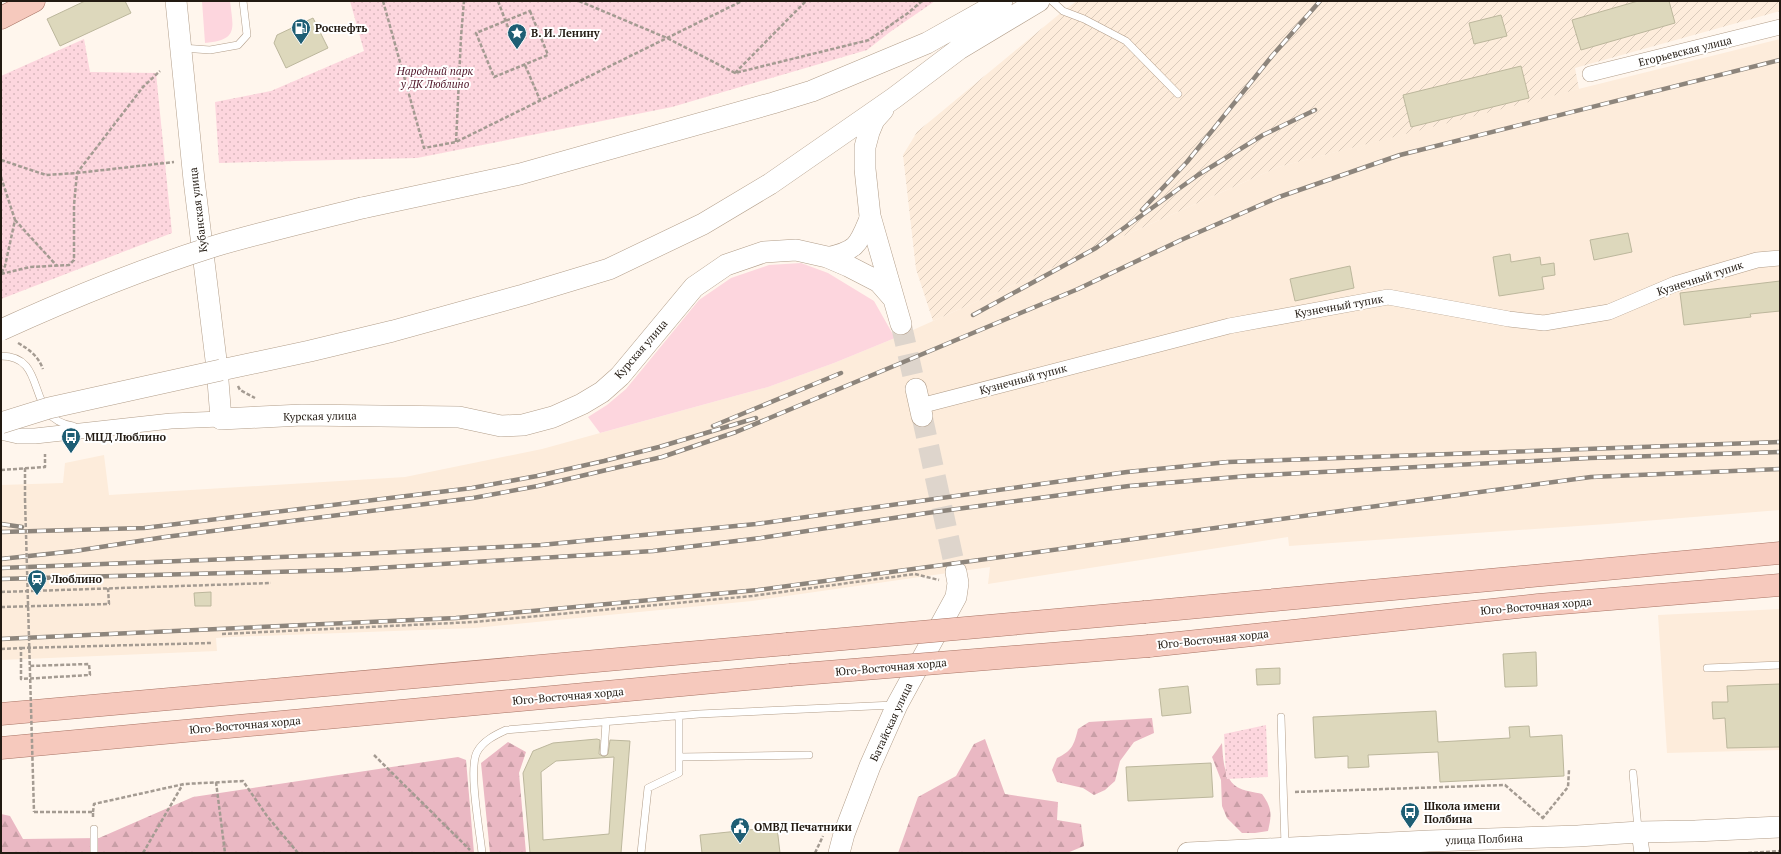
<svg xmlns="http://www.w3.org/2000/svg" width="1781" height="854" font-family="'PT Serif',serif">
<style>
.built{fill:#fdecdb}
.industrial{fill:url(#industrial-furrows)}
.green{fill:#fdd6de}
.forest{fill:url(#forest-firs)}
.park{fill:url(#park-dots)}
.building{fill:#ddd8bc;stroke:#bcb79c;fill-rule:evenodd}
.lines{fill:none;stroke-linecap:round;stroke-linejoin:round}
.secondary-tunnel{stroke:#ded5cc;stroke-width:21;stroke-dasharray:21 10;stroke-linecap:butt}
.service-casing{stroke:#b29e8a;stroke-width:8}
.minor-casing{stroke:#b29e8a;stroke-width:16}
.tertiary-casing{stroke:#b29e8a;stroke-width:20}
.secondary-casing{stroke:#b29e8a;stroke-width:22}
.primary-casing{stroke:#a87465;stroke-width:23}
.path{stroke:#a49b92;stroke-width:2.5;stroke-dasharray:4 2;stroke-linecap:butt}
.service{stroke:#fff;stroke-width:7}
.minor{stroke:#fff;stroke-width:15}
.tertiary{stroke:#fff;stroke-width:19}
.secondary{stroke:#fff;stroke-width:21}
.primary{stroke:#f6c9bd;stroke-width:22}
.rail-casing{stroke:#8d857c;stroke-width:4.5}
.rail{stroke:#fff;stroke-width:3;stroke-dasharray:9;stroke-linecap:butt}
.secondary-bridge-casing{stroke:#b29e8a;stroke-width:22;stroke-linecap:butt}
.primary-bridge-casing{stroke:#a87465;stroke-width:23;stroke-linecap:butt}
.path-bridge{stroke:#a49b92;stroke-width:2.5;stroke-dasharray:4 2;stroke-linecap:butt}
.secondary-bridge{stroke:#fff;stroke-width:21}
.primary-bridge{stroke:#f6c9bd;stroke-width:22}
.labels{text-anchor:middle;stroke-width:4;stroke-linejoin:round;paint-order:stroke}
.poi-label{font-size:11px;font-weight:bold;fill:#221a12;stroke:#fff;text-anchor:start}
.street-label{font-size:11px;fill:#221a12;stroke:#fff}
.park-label{font-size:11px;font-style:italic;fill:#4f1528;stroke:#fff}
</style>
<defs>
<pattern id="industrial-furrows" width="10" height="10" patternUnits="userSpaceOnUse"><rect width="10" height="10" fill="#fdecdb"/><path d="M-1 1l2-2M0 10L10 0M9 11l2-2" fill="none" stroke="#d9cabb"/></pattern>
<pattern id="forest-firs" width="22" height="20" patternUnits="userSpaceOnUse"><rect width="22" height="20" fill="#eab8c3"/><path d="M5 1l3.5 6h-7zM16 11l3.5 6h-7z" fill="#c89ea6"/></pattern>
<pattern id="park-dots" width="8" height="8" patternUnits="userSpaceOnUse"><rect width="8" height="8" fill="#fdd6de"/><path d="M2 2h.1M6 6h.1" fill="none" stroke="#d9b7bd" stroke-width="1.8" stroke-linecap="round"/></pattern>
</defs>
<rect width="100%" height="100%" fill="#fff6ed"/>
<path class="built" d="M1780 39V510L1607 524 1289 546 1288 537 988 584 990 567 752 601 474 628 231 637 216 638 217 651 1 660V485L63 483 65 463 104 455 109 495 405 477 542 449 768 387 834 363 895 338 1278 167 1534 100Z
M1780 609V750L1667 753 1658 615Z"/>
<path class="industrial" d="M1077 1H1780V11L1575 68 1579 89 1278 167 933 321 916 269 903 155 917 132 1063 11Z"/>
<path class="green" d="M202 1H230C233 28 239 40 205 43Z
M801 263 828 273 874 301 895 338 834 363 768 387 600 433 588 417 607 405 626 389 699 300 731 278 769 265Z"/>
<path class="forest" d="M1152 718 1154 733 1134 742 1120 761 1115 781 1105 790 1094 795 1083 788 1057 782 1052 770 1057 758C1072 751 1074 745 1078 729L1089 722Z
M985 739 1005 794 1058 802 1057 820 1081 824 1084 846 1067 853H898L918 797 956 776 974 744Z
M508 742 526 752 519 773 526 853H490L481 763Z
M1222 743C1223 757 1223 778 1237 787 1243 791 1255 792 1262 794 1272 808 1272 814 1268 831L1255 833H1242L1227 818 1222 806 1221 780 1212 757Z
M458 757 466 760 474 853H1V814L10 816 23 839 99 838 193 797Z"/>
<path class="park" d="M350 1H935L890 32 867 50 672 107 417 158 219 163 215 102 271 91 364 51Z
M84 39 90 72 156 73 172 233 1 299V76Z
M1266 725 1268 777 1226 779 1224 734Z"/>
<path class="building" d="M85 1H125L131 13 60 46 47 19Z
M1638 1H1669L1675 23 1581 50 1572 20Z
M1501 15 1507 36 1474 44 1469 23Z
M313 18 328 48 286 68 274 43 277 35Z
M1521 66 1529 98 1411 127 1403 95Z
M1628 233 1632 252 1594 260 1590 240Z
M1510 254 1511 262 1540 257 1541 265 1554 263 1555 275 1542 277 1544 289 1499 296 1493 257Z
M1350 266 1354 288 1295 301 1290 279Z
M1780 281V311L1750 314 1751 317 1684 325 1680 293Z
M211 592V606H195L194 593Z
M1536 652 1537 686 1505 687 1503 654Z
M1280 668V684L1257 685 1256 669Z
M1780 684V747L1727 748 1725 718 1713 719 1712 702H1728L1727 686Z
M1188 686 1191 713 1162 716 1159 689Z
M1436 711 1438 742 1510 738 1509 727 1529 726 1530 737 1562 735 1564 776 1440 782 1438 752 1368 755 1369 767 1348 768V756L1315 758 1313 717Z
M597 739 600 740 599 754 604 757 608 754 610 740 630 741 621 853H530L523 773 533 751 553 743ZM614 757 609 834 543 840 541 772 556 761Z
M1211 763 1213 797 1128 801 1126 767Z
M777 827 780 853H702L700 835Z"/>
<g class="lines">
<path class="secondary-tunnel" d="M901 324 916 389
M922 416 956 572"/>
<g class="service-casing">
<path id="service" d="M1052 1 1063 11 1084 19 1126 41 1178 94
M182 48 210 50 238 45 247 35 243 1
M1 356C50 356 23 418 73 426
M1707 668 1780 665
M679 716V757L809 755
M1281 717 1285 846
M604 752 606 722
M1633 773 1638 829
M94 853V829
M482 853C480 832 468 769 477 752 483 741 495 735 506 730L699 714 894 705
M641 853 648 788 679 773V757"/>
</g>
<g class="minor-casing">
<path id="minor" d="M1590 74 1780 27
M920 406 1229 326 1388 297 1509 319 1544 323 1609 312 1675 284 1757 260 1780 258
M1 432 18 436H35L171 421 221 419
M1639 832 1642 853"/>
</g>
<g class="tertiary-casing">
<path id="tertiary" d="M827 257C858 250 858 245 870 216"/>
</g>
<g class="secondary-casing">
<path id="secondary" d="M176 1 194 180 217 368 221 419 302 415 459 417 501 426 523 425 553 417 582 404 602 392 620 376 694 287 726 265 764 252 796 250 827 257 848 266 879 282 893 298
M883 110 874 120 869 132 865 147V169L870 216 901 324
M362 208 520 174 773 103 812 91 927 43 1002 1
M221 370 310 351 393 331 523 295 609 269 703 224 770 184 894 98 959 49 1039 1
M916 389 922 416
M839 853 844 834 870 766 897 705 956 597 958 583 956 572
M1188 853 1429 841 1578 836 1639 832 1695 831 1780 827"/>
</g>
<g class="primary-casing">
<path id="primary" d="M1 18 34 1
M1145 612 1780 553
M1149 646 1538 605 1780 585
M1 714 787 644
M1 748 790 675"/>
</g>
<path class="path" d="M383 1 424 148 456 142 742 1
M498 1 514 43
M579 1 667 38 735 73 869 40 908 13 922 1
M530 11 548 55 494 77 476 33Z
M525 65 540 100
M735 73 806 1
M456 142 461 37 464 1
M1 160 46 175 77 173 174 162
M1 177 15 220 5 266 1 274
M15 220 57 266
M1 274 30 267 69 265 74 260V205L77 173 143 87 160 71
M18 343C30 350 38 356 43 369
M238 386 240 390 255 398
M25 468V499
M1 470 45 467V454
M1 592 271 583
M1 607 109 604 108 588
M222 634 474 622 752 596 915 574 939 580
M21 648 211 643
M1 649 21 648V679L90 675 89 664 29 666
M374 755 470 850
M216 782 225 853
M1295 792 1505 785 1542 817
M34 812H93V819
M93 812 94 804 184 784 243 781 267 816 298 853
M1542 819 1568 787 1569 770
M143 853 183 784
M815 853 823 836
M1748 853 1780 851"/>
<use href="#service" class="service"/>
<use href="#minor" class="minor"/>
<use href="#tertiary" class="tertiary"/>
<use href="#secondary" class="secondary"/>
<use href="#primary" class="primary"/>
<g class="rail-casing">
<path id="rail" d="M1142 210 1187 162 1272 56 1320 1
M973 315 1096 248 1198 175 1263 135 1315 110
M713 426 841 373
M1 524 22 527
M1 532 144 528 472 488 537 476 604 461 659 447 756 418
M1 559 75 551 165 537 473 498 538 486 662 457 736 432 1078 289 1181 240 1279 197 1400 155 1780 60
M1 568 358 554 541 545 756 524 1127 472 1228 462 1780 442
M1 579 345 570 653 551 761 538 927 513 1129 486 1248 476 1590 458 1780 452
M1 639 456 618 758 590 1591 477 1780 469"/>
</g>
<use href="#rail" class="rail"/>
<g class="secondary-bridge-casing">
<path id="secondary-bridge" d="M1 330C71 298 142 269 215 246 263 232 313 220 362 208
M1 423 49 408 221 370"/>
</g>
<g class="primary-bridge-casing">
<path id="primary-bridge" d="M787 644 1145 612
M790 675 1149 646"/>
</g>
<path class="path-bridge" d="M25 499 34 812"/>
<use href="#secondary-bridge" class="secondary-bridge"/>
<use href="#primary-bridge" class="primary-bridge"/>
</g>
<defs>
<g id="fuel-pin" transform="scale(1)"><path d="M0 17L-7.5 6A9.5 9.5 0 1 1 7.5 6Z" fill="#1e5e74" stroke="#fff"/><path d="M-5.5-6h7V0h2V4h1.3V-2.5L3-4.5l.8-.8L6-3V5H2.5V1h-1V6h-7ZM-4.2-4.7v3.2H.2V-4.7Z" fill="#fff"/></g>
<g id="sight-pin" transform="scale(1)"><path d="M0 17L-7.5 6A9.5 9.5 0 1 1 7.5 6Z" fill="#1e5e74" stroke="#fff"/><path d="M0-6L1.8-2.2L6-1.7L2.9 1.2L3.7 5.4L0 3.3L-3.7 5.4L-2.9 1.2L-6-1.7L-1.8-2.2Z" fill="#fff"/></g>
<g id="bus-pin" transform="scale(1)"><path d="M0 17L-7.5 6A9.5 9.5 0 1 1 7.5 6Z" fill="#1e5e74" stroke="#fff"/><path d="M-5-6H5V4H4V6H2V4H-2V6H-4V4H-5ZM-3.5-4V0h7V-4ZM-3.5 1.2v1.5H-2V1.2ZM2 1.2v1.5H3.5V1.2Z" fill="#fff"/></g>
<g id="station-pin" transform="scale(1)"><path d="M0 17L-7.5 6A9.5 9.5 0 1 1 7.5 6Z" fill="#1e5e74" stroke="#fff"/><path d="M-3-6H3Q5-6 5-4V2Q5 4 3 4L4.5 6H3L1.5 4h-3L-3 6H-4.5L-3 4Q-5 4-5 2V-4Q-5-6-3-6ZM-3.5-4v3h7v-3ZM-3.5 1v1.5H-2V1ZM2 1v1.5H3.5V1Z" fill="#fff"/></g>
<g id="civic-pin" transform="scale(1)"><path d="M0 17L-7.5 6A9.5 9.5 0 1 1 7.5 6Z" fill="#1e5e74" stroke="#fff"/><path d="M-.6-6.5H3V-4.5H.6V-3L4-1V1h2V6H-6V1h2V-1L-.6-3ZM-1.2 2.5V6h2.4V2.5Z" fill="#fff"/></g>
</defs>
<g fill-rule="evenodd">
<use href="#fuel-pin" x="301" y="28"/>
<use href="#sight-pin" x="517" y="33"/>
<use href="#bus-pin" x="71" y="437"/>
<use href="#station-pin" x="37" y="579"/>
<use href="#bus-pin" x="1410" y="812"/>
<use href="#civic-pin" x="740" y="827"/>
</g>
<g class="labels">
<g class="poi-label">
<text x="315" y="32">Роснефть</text>
<text x="531" y="37">В. И. Ленину</text>
<text x="85" y="441">МЦД Люблино</text>
<text x="51" y="583">Люблино</text>
<text x="1424" y="810">Школа имени<tspan x="1424" dy="13">Полбина</tspan></text>
<text x="754" y="831">ОМВД Печатники</text>
</g>
<g class="street-label">
<text transform="translate(1685 51) rotate(-14)" y="4">Егорьевская улица</text>
<text transform="translate(198 210) rotate(-97)" y="4">Кубанская улица</text>
<text transform="translate(1700 278) rotate(-18)" y="4">Кузнечный тупик</text>
<text transform="translate(1339 306) rotate(-10)" y="4">Кузнечный тупик</text>
<text transform="translate(641 349) rotate(-49)" y="4">Курская улица</text>
<text transform="translate(1023 379) rotate(-15)" y="4">Кузнечный тупик</text>
<text transform="translate(320 416) rotate(-1)" y="4">Курская улица</text>
<text transform="translate(1536 606) rotate(-5)" y="4">Юго-Восточная хорда</text>
<text transform="translate(1213 639) rotate(-6)" y="4">Юго-Восточная хорда</text>
<text transform="translate(891 667) rotate(-5)" y="4">Юго-Восточная хорда</text>
<text transform="translate(568 696) rotate(-5)" y="4">Юго-Восточная хорда</text>
<text transform="translate(891 722) rotate(-65)" y="4">Батайская улица</text>
<text transform="translate(245 725) rotate(-5)" y="4">Юго-Восточная хорда</text>
<text transform="translate(1484 839) rotate(-2)" y="4">улица Полбина</text>
</g>
<g class="park-label">
<text x="435" y="75">Народный парк<tspan x="435" dy="13">у ДК Люблино</tspan></text>
</g>
</g>
<rect width="1781" height="854" fill="none" stroke="#221a12" stroke-width="4"/>
</svg>
